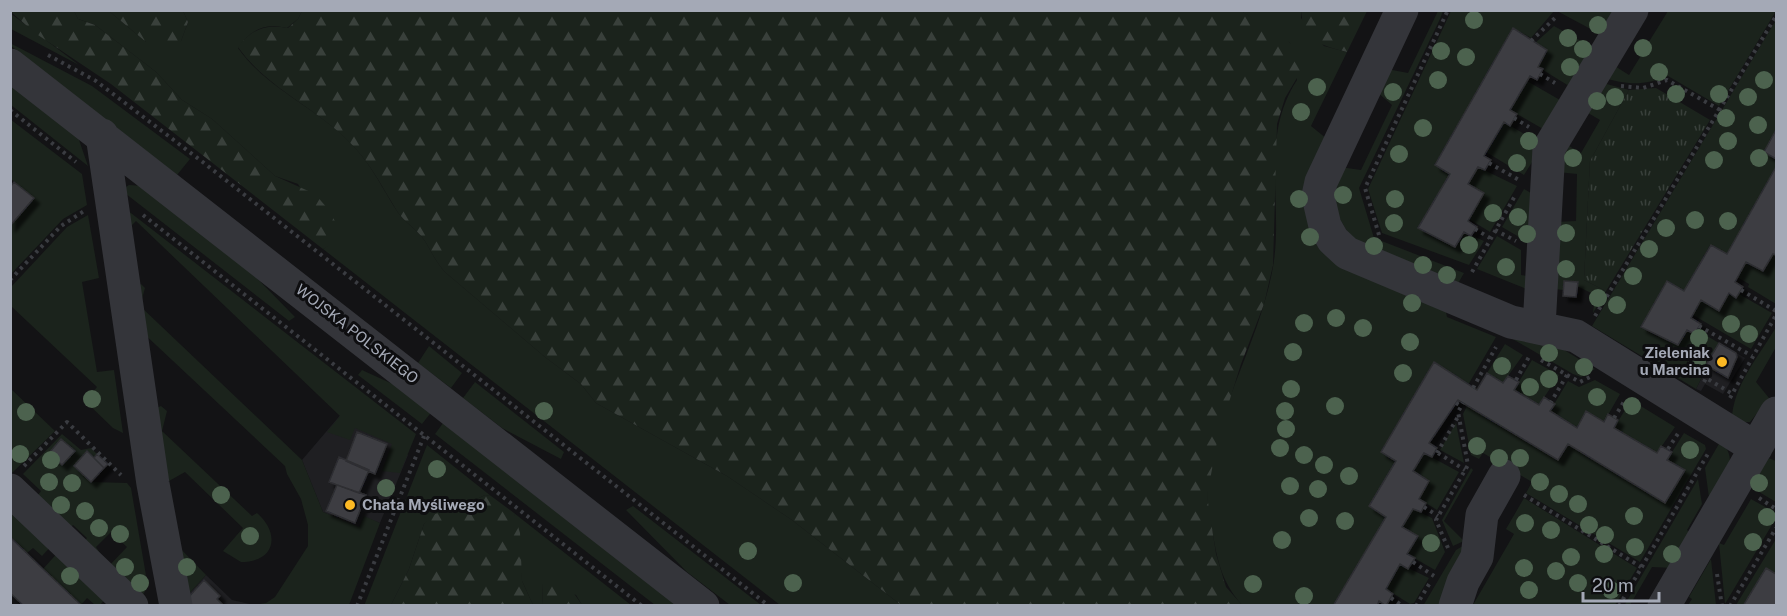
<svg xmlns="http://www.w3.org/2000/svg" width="1787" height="616" font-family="'Public Sans',sans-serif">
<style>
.built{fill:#1f1f22}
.grass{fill:#1b231c}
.forest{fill:url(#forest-firs)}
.park{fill:url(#park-tufts)}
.building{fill:#3d3e42;stroke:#2d2d31;stroke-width:1.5;filter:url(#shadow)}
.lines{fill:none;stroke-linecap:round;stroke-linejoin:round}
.path{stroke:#3a3c41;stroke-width:4;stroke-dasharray:3 4.5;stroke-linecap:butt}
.minor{stroke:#34353a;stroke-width:33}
.tree{fill:#4c624e}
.poi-dot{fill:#fcb924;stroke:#0e0e10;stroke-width:2}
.labels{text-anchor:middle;stroke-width:6;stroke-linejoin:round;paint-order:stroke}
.street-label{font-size:15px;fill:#a4a9b6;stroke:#0e0e10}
.poi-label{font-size:15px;font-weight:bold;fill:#a4a9b6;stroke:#0e0e10;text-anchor:end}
</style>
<defs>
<pattern id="forest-firs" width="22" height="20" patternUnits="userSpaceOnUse" patternTransform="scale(1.5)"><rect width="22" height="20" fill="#1b231c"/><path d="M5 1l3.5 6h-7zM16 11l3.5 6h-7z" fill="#39403b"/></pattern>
<pattern id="park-tufts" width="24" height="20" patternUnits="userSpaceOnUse" patternTransform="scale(1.5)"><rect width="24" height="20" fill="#1b231c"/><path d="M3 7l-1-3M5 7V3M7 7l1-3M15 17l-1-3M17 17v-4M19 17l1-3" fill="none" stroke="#39403b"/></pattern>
<filter id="shadow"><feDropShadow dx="5.5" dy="5.5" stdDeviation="1.5" flood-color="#0009"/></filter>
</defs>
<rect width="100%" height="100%" fill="#131315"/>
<path class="built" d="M1719 343 1745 358 1723 394 1705 384 1701 391 1696 389Z
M349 405 408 455 380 523 364 517 359 528 323 512 302 460Z
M206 575 232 600 254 605H185L184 599Z"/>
<path class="grass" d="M1583 10 1614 11 1600 34 1557 11Z
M74 11H109L146 42 181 41 188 22 183 11H302L298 19 287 28C265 23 251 29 238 48 268 91 323 110 357 150 373 168 384 191 397 211 404 222 418 230 425 241 432 253 436 262 445 272L545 357 581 384 596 403 727 476 792 520 901 605H780L323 249 332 243 298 184 275 176 212 119 182 100 156 72 95 25 78 19Z
M1241 11H1302L1301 18 1324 46 1347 52 1311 126 1327 139 1312 214 1446 312 1447 317 1496 337 1468 385 1434 362 1381 451 1396 461 1369 506 1386 517 1333 605H1242C1223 583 1218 565 1213 535 1211 523 1207 508 1207 495 1212 414 1259 345 1273 267 1284 203 1259 138 1297 80L1290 43Z
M1438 11H1443L1440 19 1359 188 1374 238 1464 273 1456 287 1351 238 1338 216 1333 189 1340 167 1361 170 1392 105 1377 92 1387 69 1408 73Z
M1451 11H1554L1531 38 1513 28 1435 164 1450 174 1418 228 1435 238 1464 232 1484 241 1469 265 1382 233 1368 189Z
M1668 11H1776L1719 106 1668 76C1644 86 1626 85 1602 77L1610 63 1629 75 1642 54 1638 51 1642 42 1647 45Z
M10 13 79 65 11 29Z
M1776 20V130L1764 152 1776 159V167L1727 254 1710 245 1684 291 1667 281 1641 327 1658 337 1660 335 1687 330 1694 334 1697 330 1719 343 1696 389 1592 326Z
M1554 26 1592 47 1569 86 1538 67 1547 51 1535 43Z
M10 43 92 86 190 159 177 175 11 46Z
M10 81 78 137 88 166 11 105Z
M1527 81 1560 100 1543 129 1510 110Z
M1599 82 1629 90 1590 161 1584 280 1606 291 1593 313 1595 295 1577 286V282L1564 281 1563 290 1555 289V222L1576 221 1577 174 1557 172 1564 143 1581 153 1600 120 1583 110Z
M10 119 82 174 87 205 63 219 11 274V226L33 198 11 179Z
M1504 122 1536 141 1534 159 1524 175 1486 152Z
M1478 167 1517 186 1490 232 1469 219 1484 193 1468 184Z
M129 185 145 186 238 259 295 317 289 321 121 190Z
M1524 189 1538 197 1536 247 1502 227Z
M118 203 416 434 400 473 382 471 392 444 355 428 350 440 327 432 340 416 136 221 123 234Z
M88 215 99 278 82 282 97 372 114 370 123 433 113 428 85 401 97 387 11 306V287L67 227Z
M1497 236 1521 250V275L1534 277V292L1477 269Z
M1773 254 1776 255V304L1748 287 1749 284 1737 277 1746 262 1763 271Z
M141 284 145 288 140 306 302 460 323 512 359 527 364 516 380 523 349 605H254L266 603 275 597 308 546V525L301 499 287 474 285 466 140 330 136 287Z
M1729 293 1736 297 1739 294 1772 313 1751 349 1693 315 1701 300 1719 310Z
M1776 327V347L1756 382 1769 398 1750 422H1732C1731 388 1760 355 1776 327Z
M1511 338 1561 348 1595 369 1581 377 1573 374Z
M1505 344 1523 355 1503 383 1487 373Z
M429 346 462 373 451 388 418 363Z
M1532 360 1559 375 1539 405 1514 390Z
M362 370 410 392 433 410 422 424 358 375Z
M1595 380 1620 394 1604 422 1586 412 1577 428 1550 411 1568 381 1579 387Z
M475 382 564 452 561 459 502 428 463 398Z
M10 388 55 431 11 474H10Z
M1631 400 1675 427 1657 453 1614 428Z
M161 406 167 411 162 431 252 516 257 513C281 534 275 562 241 562L223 551 243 528 185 472 169 481 154 409Z
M1467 406 1558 460 1568 444 1665 503 1685 471 1667 460 1684 433 1705 445 1706 449 1640 562 1526 493 1532 482 1483 453 1479 459 1471 455 1463 414Z
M446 419 685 605H655L435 434Z
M1456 423 1464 463 1440 450Z
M62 434 81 450 91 448 97 454 94 458 87 451 74 465 91 482 127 483 131 488 148 587 140 599 108 567 127 547 111 532 96 547 105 561 82 544 87 538 73 525 68 530 35 499 41 491 23 474Z
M1720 442C1743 459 1720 486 1710 505L1705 468Z
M427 445 491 496 485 495 467 504 447 508 424 524 409 569 391 605 364 606Z
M1424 453 1459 472 1437 510 1419 499 1429 481 1413 471Z
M1766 457 1776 461V502L1749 486Z
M1471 468 1473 470 1444 521 1464 541 1453 546 1442 520Z
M1698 479 1702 504 1687 530 1693 536 1674 568 1652 567 1630 605 1624 606Z
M1524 498 1637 568 1615 605H1473L1514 534 1506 529Z
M1751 499 1776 513V518L1725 604 1719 543 1724 545Z
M10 501 54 543 42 556 33 548 27 553 11 537Z
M633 506 761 605H730L687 572 626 510Z
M1413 509 1432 518 1445 552 1435 570 1407 554 1418 537 1402 527Z
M514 513 631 605H582L576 595 542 583 543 605H533L522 581Z
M1776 539V574L1766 568 1743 605H1736Z
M1466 544 1444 605 1423 606 1456 550Z
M177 545 206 575 184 599Z
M61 549 110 594 100 605H95L87 598 81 605 43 569Z
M1711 559 1716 605H1688L1692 599 1689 597Z
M1400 564 1429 578 1414 603 1410 604 1386 589Z"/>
<path class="forest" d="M10 11H74L78 19 95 25 156 72 182 100 212 119 275 176 315 194 328 209 336 223V235L332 244 323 249 111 84 35 33Z
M109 11H183L188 22 181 41 171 48 146 42Z
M302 11H1241C1263 25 1298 39 1304 66L1285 98 1277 124 1273 265 1264 304 1241 364 1218 437 1207 496 1216 554 1226 587 1242 605H901L792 520 727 476 596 403 581 384 545 357 445 272C436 262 432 253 425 241 418 230 404 222 397 211 384 190 373 168 356 149 322 110 268 90 238 47 252 29 265 24 288 28L298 19Z
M1302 11V10L1367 11 1347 52C1322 45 1300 41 1302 11Z
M485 495 491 496 514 513 520 533 522 581 533 605H391L409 569 424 524 435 514 467 504Z
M549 578 568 585 582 605H543L542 583Z"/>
<path class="park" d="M1656 88 1710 120 1606 291 1584 280 1590 161 1629 90Z"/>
<path class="building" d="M1513 28 1547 50 1538 67 1543 69 1537 80 1530 76 1510 110 1517 114 1510 126 1504 122 1486 152 1484 156 1491 160 1485 170 1478 167 1468 184 1484 193 1468 221 1477 227 1471 236 1464 232 1455 247 1418 228 1450 174 1435 165Z
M1776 130V159L1764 152Z
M1776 167V255L1773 254 1763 271 1746 262 1735 282 1743 287 1736 298 1729 293 1719 311 1701 300 1691 318 1701 324 1694 334 1687 330 1678 345 1641 327 1667 281 1684 291 1711 245 1727 254Z
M14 182 34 198 10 226V187Z
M1564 281 1578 282 1576 297 1563 296Z
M1719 343 1736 353 1737 357 1728 378 1706 365Z
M1434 362 1477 390 1487 373 1503 383 1508 376 1519 382 1514 390 1539 405 1544 397 1555 404 1550 411 1577 428 1586 411 1604 422 1608 414 1618 420 1614 428 1657 453 1661 446 1672 452 1667 460 1685 470 1665 503 1568 444 1558 460 1458 400 1429 443 1437 448 1432 457 1424 453 1413 471 1429 481 1419 499 1426 503 1421 512 1413 509 1402 527 1418 536 1407 554 1415 558 1408 569 1400 564 1386 589 1393 594 1386 606 1379 601 1377 606H1333L1386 517 1369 506 1396 461 1381 452Z
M357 432 387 444 375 474 346 461Z
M61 439 75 451 62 465 49 453Z
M87 451 104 468 91 482 74 466Z
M97 454 108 464 104 468 94 458Z
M339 457 369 470 359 493 329 482Z
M337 485 366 495 355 523 326 511Z
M10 537 43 569 82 606H24L10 593Z
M1766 568 1776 574V606H1743Z
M204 580 220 596 217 599 224 606H188L187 599Z"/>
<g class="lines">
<path class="path" d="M1531 41 1556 17
M48 55 96 81 204 163 769 606
M1540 74 1555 83
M1621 86 1643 88 1667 80 1720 110
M10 110 76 162
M1514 118 1529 127
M1489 163 1519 180
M143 215 642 606
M1475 229 1490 238
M1495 230 1516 241
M1379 235 1365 188 1448 10
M1472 272 1516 194
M10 280 61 226 84 211
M1741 290 1776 311
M1595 316 1776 16
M1699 326 1752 356
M1541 360 1567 375 1551 402
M1567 375 1580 382 1590 377
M1516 380 1530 355
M1704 382 1706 378 1731 393
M1473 388 1496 347
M1730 398 1776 315
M1456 403 1461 406
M1614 418 1625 400
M1668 449 1679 432
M1437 453 1459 415
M1438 453 1465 470
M24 466 67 422 121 475
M1524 495 1641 567
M1759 498 1776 509
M1424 507 1438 516
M1448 548 1436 520 1468 465 1458 412 1463 403
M1413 562 1434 576
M1717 574 1722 606
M1391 598 1403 606
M357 606 424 436
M1416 606 1431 581
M1619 606 1709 452
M1730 606 1776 528"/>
<path class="minor" d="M1402 10 1321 182 1318 196 1325 226 1333 240 1347 253 1511 322 1576 336 1756 448
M10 65 703 606
M102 135 153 484 176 606
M1539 327 1549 148 1632 10
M10 490 132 606
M1455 606 1463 582 1477 557 1482 515 1504 476
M1664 606 1776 413"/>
</g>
<g class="tree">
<circle cx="1474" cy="20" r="9"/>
<circle cx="1598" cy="25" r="9"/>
<circle cx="1568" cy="38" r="9"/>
<circle cx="1643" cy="48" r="9"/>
<circle cx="1583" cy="49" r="9"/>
<circle cx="1441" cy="51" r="9"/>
<circle cx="1466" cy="57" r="9"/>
<circle cx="1570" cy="67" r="9"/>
<circle cx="1659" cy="72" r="9"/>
<circle cx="1438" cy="80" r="9"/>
<circle cx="1764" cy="80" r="9"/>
<circle cx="1317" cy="87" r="9"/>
<circle cx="1393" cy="92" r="9"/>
<circle cx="1676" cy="94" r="9"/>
<circle cx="1719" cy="94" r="9"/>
<circle cx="1615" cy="97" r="9"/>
<circle cx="1748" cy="97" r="9"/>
<circle cx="1597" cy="101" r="9"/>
<circle cx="1301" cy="112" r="9"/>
<circle cx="1726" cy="118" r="9"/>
<circle cx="1758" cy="125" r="9"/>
<circle cx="1423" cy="128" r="9"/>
<circle cx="1529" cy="141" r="9"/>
<circle cx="1728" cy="141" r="9"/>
<circle cx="1399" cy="154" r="9"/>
<circle cx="1573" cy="158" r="9"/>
<circle cx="1759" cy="158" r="9"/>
<circle cx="1714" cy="160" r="9"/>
<circle cx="1517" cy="163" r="9"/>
<circle cx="1343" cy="195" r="9"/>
<circle cx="1299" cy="199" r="9"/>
<circle cx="1395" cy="199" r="9"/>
<circle cx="1493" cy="213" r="9"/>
<circle cx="1518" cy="217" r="9"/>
<circle cx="1695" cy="220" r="9"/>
<circle cx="1728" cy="221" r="9"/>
<circle cx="1394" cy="223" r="9"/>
<circle cx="1666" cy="228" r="9"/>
<circle cx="1566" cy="233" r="9"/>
<circle cx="1527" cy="234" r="9"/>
<circle cx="1310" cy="237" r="9"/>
<circle cx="1469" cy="245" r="9"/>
<circle cx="1374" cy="246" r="9"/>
<circle cx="1649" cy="249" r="9"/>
<circle cx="1423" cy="265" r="9"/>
<circle cx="1506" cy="267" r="9"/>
<circle cx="1566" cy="269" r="9"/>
<circle cx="1447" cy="275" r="9"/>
<circle cx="1633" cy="276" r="9"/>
<circle cx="1598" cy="298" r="9"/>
<circle cx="1412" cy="303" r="9"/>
<circle cx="1617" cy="305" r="9"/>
<circle cx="1336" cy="318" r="9"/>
<circle cx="1304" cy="323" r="9"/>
<circle cx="1731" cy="324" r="9"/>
<circle cx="1363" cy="328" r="9"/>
<circle cx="1749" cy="334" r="9"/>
<circle cx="1699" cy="338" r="9"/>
<circle cx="1410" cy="342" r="9"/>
<circle cx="1293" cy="352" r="9"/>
<circle cx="1549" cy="353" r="9"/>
<circle cx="1697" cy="362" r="9"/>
<circle cx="1502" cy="366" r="9"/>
<circle cx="1584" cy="367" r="9"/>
<circle cx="1403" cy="373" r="9"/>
<circle cx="1549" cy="379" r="9"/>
<circle cx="1530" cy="387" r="9"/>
<circle cx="1291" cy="389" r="9"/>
<circle cx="1597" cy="397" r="9"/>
<circle cx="92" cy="399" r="9"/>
<circle cx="1335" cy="406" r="9"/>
<circle cx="1632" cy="406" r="9"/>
<circle cx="544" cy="411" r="9"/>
<circle cx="1285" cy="411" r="9"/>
<circle cx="26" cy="412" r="9"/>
<circle cx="1286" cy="429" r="9"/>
<circle cx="1477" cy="446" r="9"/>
<circle cx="1280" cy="448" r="9"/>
<circle cx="1690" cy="450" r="9"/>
<circle cx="20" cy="454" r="9"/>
<circle cx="1304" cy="455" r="9"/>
<circle cx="1499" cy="458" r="9"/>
<circle cx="1520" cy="458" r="9"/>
<circle cx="51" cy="460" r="9"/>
<circle cx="1324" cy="465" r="9"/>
<circle cx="437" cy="469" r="9"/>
<circle cx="1349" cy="476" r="9"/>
<circle cx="49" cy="482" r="9"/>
<circle cx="1540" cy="482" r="9"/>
<circle cx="72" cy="483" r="9"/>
<circle cx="1759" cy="483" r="9"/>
<circle cx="1290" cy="486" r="9"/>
<circle cx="386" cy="488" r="9"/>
<circle cx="1318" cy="489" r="9"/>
<circle cx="1559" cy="494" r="9"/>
<circle cx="221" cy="495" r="9"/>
<circle cx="1578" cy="504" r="9"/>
<circle cx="61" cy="505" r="9"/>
<circle cx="85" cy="511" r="9"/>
<circle cx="1634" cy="516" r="9"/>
<circle cx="1767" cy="517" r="9"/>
<circle cx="1309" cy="518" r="9"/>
<circle cx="1345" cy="521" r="9"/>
<circle cx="1525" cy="523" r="9"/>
<circle cx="1589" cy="525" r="9"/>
<circle cx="99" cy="528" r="9"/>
<circle cx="1551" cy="530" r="9"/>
<circle cx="120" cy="534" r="9"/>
<circle cx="1605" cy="535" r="9"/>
<circle cx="250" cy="536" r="9"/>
<circle cx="1282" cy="540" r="9"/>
<circle cx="1753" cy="542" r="9"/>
<circle cx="1431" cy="543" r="9"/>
<circle cx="1635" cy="547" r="9"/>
<circle cx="748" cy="551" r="9"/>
<circle cx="1604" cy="554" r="9"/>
<circle cx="1672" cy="554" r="9"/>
<circle cx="1571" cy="557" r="9"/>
<circle cx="125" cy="567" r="9"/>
<circle cx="187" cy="567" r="9"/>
<circle cx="1524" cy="568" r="9"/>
<circle cx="1556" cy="571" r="9"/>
<circle cx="70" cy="576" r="9"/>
<circle cx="140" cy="583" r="9"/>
<circle cx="793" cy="583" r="9"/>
<circle cx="1578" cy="583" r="9"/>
<circle cx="1253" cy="584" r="9"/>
<circle cx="1529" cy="590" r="9"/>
<circle cx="1611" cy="590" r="9"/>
<circle cx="1304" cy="596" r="9"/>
</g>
<g class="poi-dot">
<circle cx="1722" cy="362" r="6"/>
<circle cx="350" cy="505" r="6"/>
</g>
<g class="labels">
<g class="street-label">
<text transform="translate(357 334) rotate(38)" y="5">WOJSKA POLSKIEGO</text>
</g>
<g class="poi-label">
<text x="1710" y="358">Zieleniak<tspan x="1710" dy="17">u Marcina</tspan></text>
<text x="362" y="510" text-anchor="start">Chata Myśliwego</text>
</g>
</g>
<rect width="1787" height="616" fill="none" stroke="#a4a9b6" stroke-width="24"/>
<path d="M1583 592v9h76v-9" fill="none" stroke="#a4a9b6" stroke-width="3"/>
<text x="1592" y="592" font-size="18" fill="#a4a9b6" stroke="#0e0e10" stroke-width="4.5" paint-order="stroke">20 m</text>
</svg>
